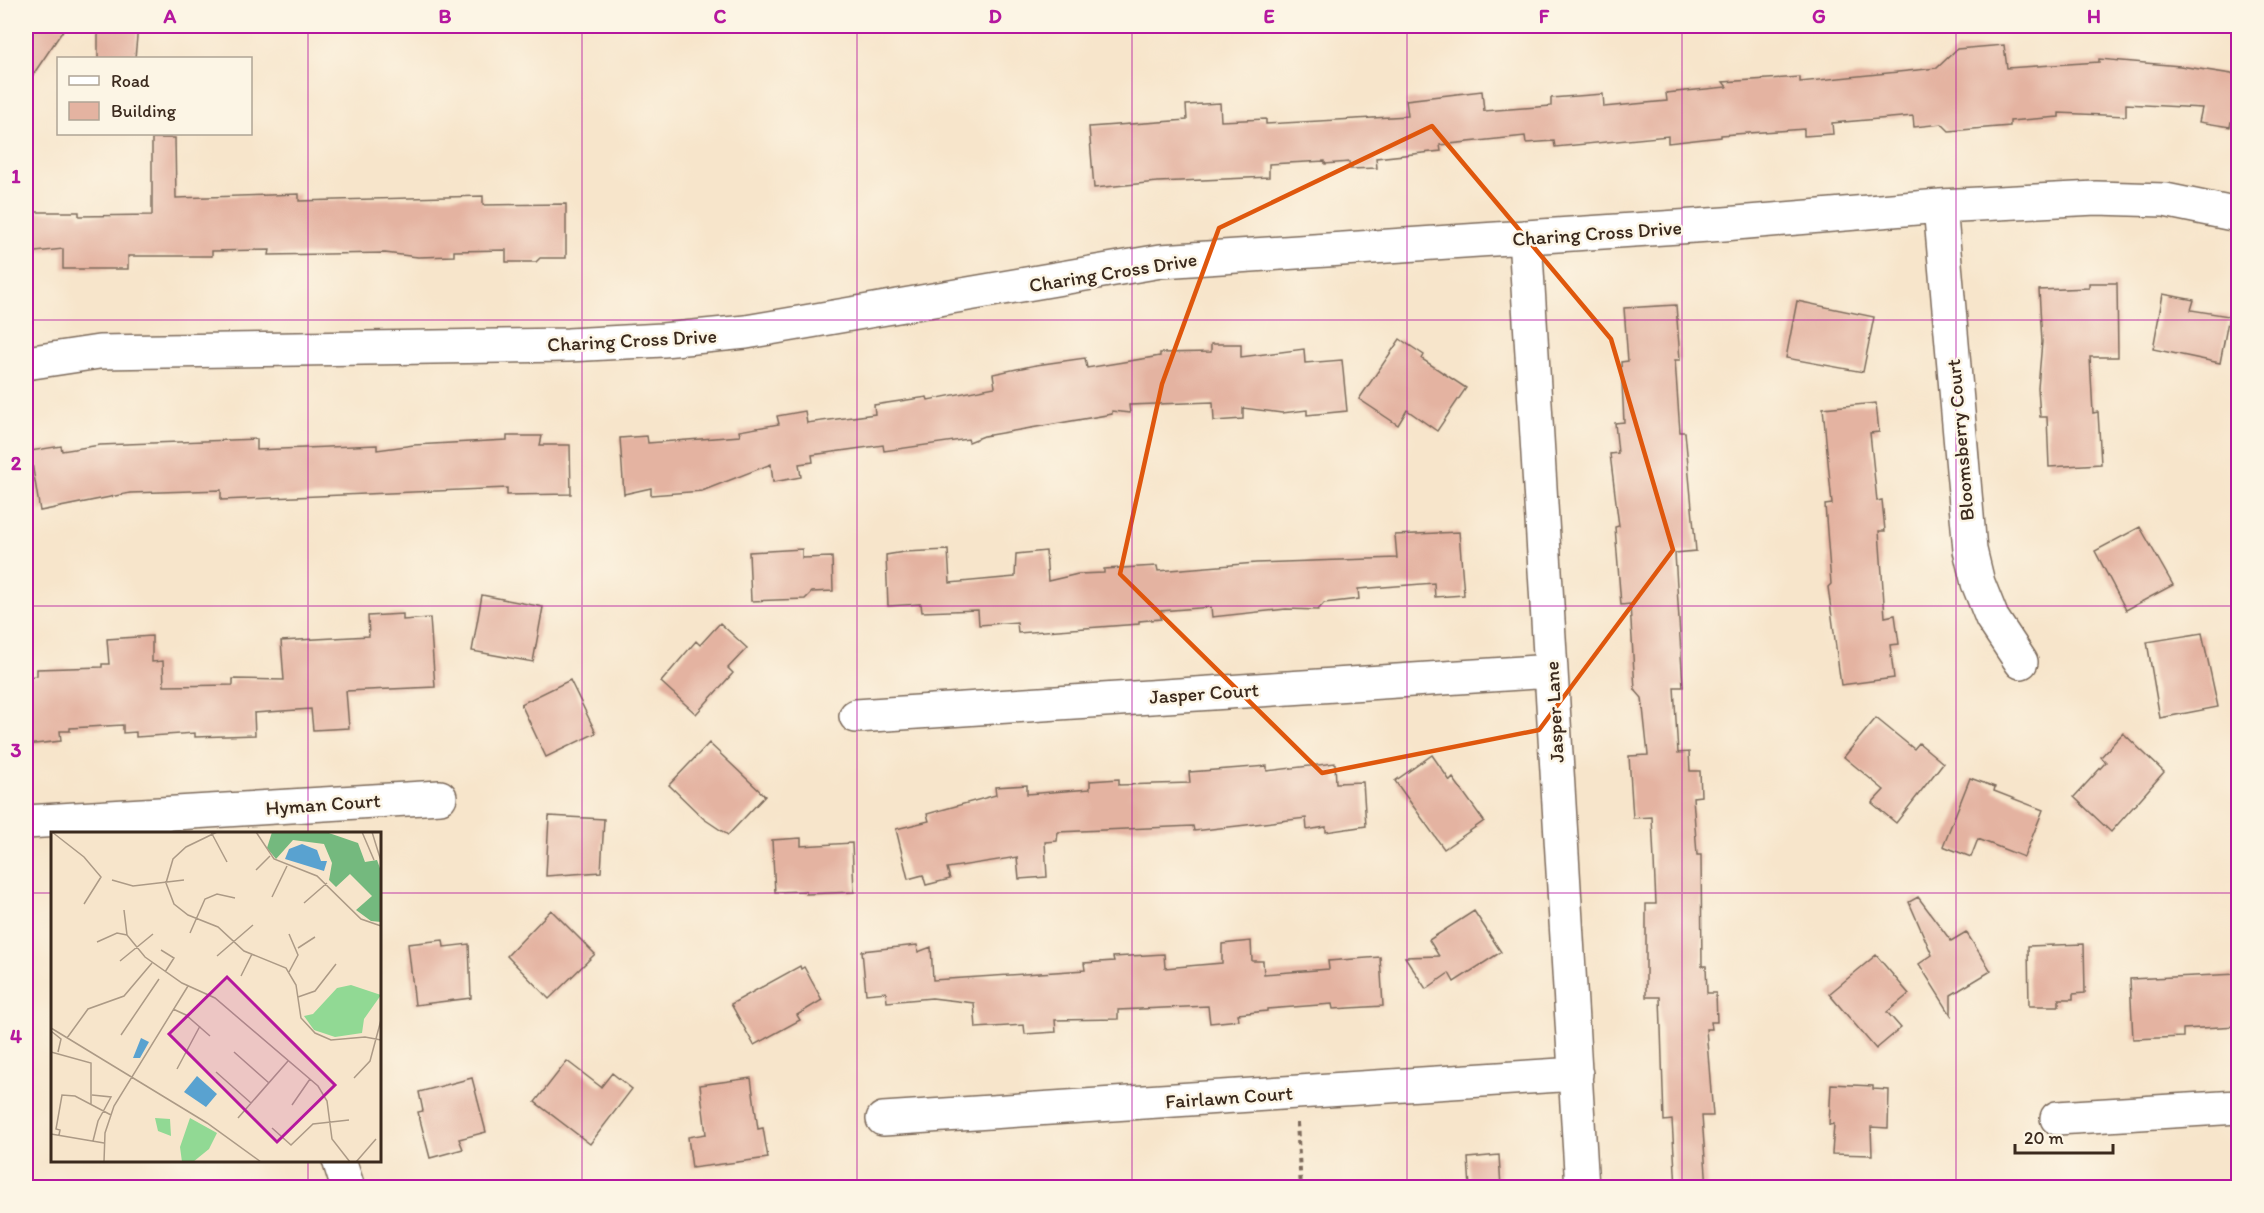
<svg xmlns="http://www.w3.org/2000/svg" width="2264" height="1213" font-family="Itim,sans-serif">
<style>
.building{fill:#e4b3a1}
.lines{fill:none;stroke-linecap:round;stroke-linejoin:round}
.minor-casing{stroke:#7d6b5b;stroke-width:36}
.path{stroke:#7d6b5b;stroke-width:4;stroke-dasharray:4.5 4.5;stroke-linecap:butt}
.minor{stroke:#fff;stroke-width:33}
.marked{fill:none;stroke:#df570d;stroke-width:4.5;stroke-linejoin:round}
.grid{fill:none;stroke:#b5179e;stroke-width:1.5;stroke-opacity:0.55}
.labels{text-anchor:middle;stroke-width:5;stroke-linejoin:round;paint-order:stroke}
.street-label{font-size:20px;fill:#3b2a1e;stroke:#fcf5e5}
.inset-road{fill:none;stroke:#ac9a86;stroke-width:1.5}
.view{fill:#b5179e;fill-opacity:0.15;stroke:#b5179e;stroke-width:3}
.inset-edge{fill:none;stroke:#3b2a1e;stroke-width:3}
.neatline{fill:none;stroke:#b5179e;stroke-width:2}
.grid-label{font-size:20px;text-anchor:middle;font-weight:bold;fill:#b5179e}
</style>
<rect width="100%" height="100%" fill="#fcf5e5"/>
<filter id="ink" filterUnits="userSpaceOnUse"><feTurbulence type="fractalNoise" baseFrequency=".0167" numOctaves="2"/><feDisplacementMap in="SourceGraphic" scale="12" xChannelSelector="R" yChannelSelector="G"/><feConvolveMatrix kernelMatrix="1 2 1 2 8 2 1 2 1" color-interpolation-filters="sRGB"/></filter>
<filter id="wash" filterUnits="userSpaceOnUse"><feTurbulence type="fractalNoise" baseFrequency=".008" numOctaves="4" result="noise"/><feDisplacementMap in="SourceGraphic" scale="24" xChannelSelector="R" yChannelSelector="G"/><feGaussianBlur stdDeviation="1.35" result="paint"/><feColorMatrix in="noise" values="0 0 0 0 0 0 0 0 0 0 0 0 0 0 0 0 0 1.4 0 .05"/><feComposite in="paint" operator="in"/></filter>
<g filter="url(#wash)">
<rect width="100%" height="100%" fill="#f7e5cb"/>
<g id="blocks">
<path class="building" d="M26 26H66L26 85Z
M98 26H138L135 58H98Z
M2004 45 2007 68 2099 62V59L2180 66 2238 75V124L2231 122 2230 127 2199 122 2202 108 2126 104V116L2059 113V117L2010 121V126L1949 131 1942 124 1914 127 1913 116 1832 123 1833 134 1804 136V129L1721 135V137L1668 143V136L1555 147 1554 141 1526 143 1525 136 1440 145 1441 151 1376 158 1377 168 1350 169 1349 162 1325 164V161L1269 164V177L1158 182 1094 188 1089 127 1187 120 1186 105 1220 103 1221 121 1266 119V124L1408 116 1406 100 1482 91 1484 111 1551 106V98L1603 94 1604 107 1667 101 1666 93 1727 87 1723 82 1800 77V82L1937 68 1957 49Z
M152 138H175L176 198 299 194V201L483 196V205L566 204V258H540L536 262H506V250L454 251V256L418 257 385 253 269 255 270 250 212 251V256H128V269H63V249L26 253V212H79V216L152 215Z
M2089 283H2117L2118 357H2090L2093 413 2098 412 2101 464 2049 467 2047 417H2040L2038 388 2042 342 2039 290 2089 288Z
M2163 294 2194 300 2191 310 2229 316 2220 363 2153 349Z
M1797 301 1874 317 1863 372 1786 358Z
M1676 305 1680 360H1675L1680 432H1685L1696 551 1675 553 1683 687H1674L1678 753 1689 752 1690 771H1700L1701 796 1693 797 1697 855H1701L1702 966H1706L1707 993H1716L1717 1022H1711L1712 1029H1706L1713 1116H1702L1707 1188H1676L1672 1120 1664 1121 1660 997H1646V904H1656L1652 817 1633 818 1629 756 1648 755 1642 698 1635 690 1630 604 1621 605 1615 527 1619 526 1610 454 1618 453 1615 423 1624 422 1621 362 1628 361 1624 308Z
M1400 339 1424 355 1422 359 1466 388 1437 431 1407 410 1398 425 1359 399Z
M1211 344H1241V357L1304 349 1305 363 1342 360 1347 411 1307 415V410L1282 413 1243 408V419L1214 421 1213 402 1129 405 1130 413 1112 411V414L984 436 969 442 968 439 884 451 883 445 812 455 813 462 799 464 801 477 773 482 771 464 702 491 651 495V488L624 494 620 438 647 436 648 443 740 436 739 431 779 424 777 416 805 411 807 423 875 414 874 405 927 397 928 400 995 387 993 374 1036 365 1085 358 1087 368 1160 356V353L1211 352Z
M1876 403 1879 432 1870 433 1877 501 1882 500 1885 531H1879L1885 617 1895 615 1899 644 1890 645 1894 678 1841 685 1828 587 1831 584 1825 505 1832 504 1823 408Z
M507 436H542L540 445H570L571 494 507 495V488L221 500V490L130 493 40 511 30 451 61 446 62 451 100 445 257 439V450L377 445V450L414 445 507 440Z
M2140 527 2173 585 2126 610 2095 551Z
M1459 532 1464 595 1435 597 1434 583 1358 589 1359 599 1324 603 1318 610 1286 609 1212 617 1211 607 1160 611 1161 619 1139 621V624L1018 633 1017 622 979 625 978 610 922 612 921 604 888 606 886 555 904 552 948 550 950 583 1015 577 1016 554 1046 551 1048 581 1078 574 1104 573V569L1157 566 1158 571 1256 563 1397 558 1395 535Z
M802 549V558L832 557 833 591 812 592 805 599 751 601 749 552Z
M482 595 543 607 533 662 472 651Z
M403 614V620L430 618 435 687 346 691 349 728 313 730 311 709 254 713 255 735 195 737V733L136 737V732L123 733V725L70 728V731H60L61 741 26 745V677L37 676V669L102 667V664H109L107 639 152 636V662L163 661 164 686 233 685V679L284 680 281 641 369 636 368 616Z
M720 623 747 648 728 668 733 673 696 714 661 682 696 641 700 645Z
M2202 633 2218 707 2160 718 2147 642Z
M570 680 596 733 546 757 521 704Z
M1876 718 1914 749 1919 743 1943 763 1896 823 1872 803 1884 790 1844 757Z
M2123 733 2164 772 2111 832 2074 797 2106 762 2101 757Z
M709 743 765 796 728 835 704 819 669 785Z
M1432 755 1450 781 1453 778 1484 821 1444 849 1395 781Z
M1335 763 1336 783 1363 782 1366 826 1326 832V827L1307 830 1306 818 1194 831 1193 826 1058 832 1057 841 1045 842 1047 877 1019 879 1017 857 947 868 950 879 926 885 923 875 908 879 896 829 929 821 927 814 996 795 995 787 1027 785V794L1090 789V781L1119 779V785L1190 783 1189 772 1267 766V771Z
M1970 778 1995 787 1994 791 2043 810 2024 857 1978 839 1971 857 1943 846Z
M549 816 604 819 601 872 546 876Z
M801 838V846L852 843 854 892 806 894V891L775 892 772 840Z
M1918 897 1951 941 1966 932 1991 971 1951 995V1015L1919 964 1932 955 1909 902Z
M551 910 595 954 549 999 507 956Z
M1474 911 1501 952 1454 982 1449 973 1426 989 1405 957 1439 956 1429 940Z
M443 940 444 947 469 944 471 998 415 1005 408 944Z
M1251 941 1252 961H1263L1264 974 1329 969 1328 961 1380 957 1383 1006 1333 1009 1332 1004 1267 1009V1011L1238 1014 1239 1020 1210 1023 1208 1006 1118 1010V1019L1055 1020 1056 1032 1025 1034 1024 1025 976 1028 974 1003 932 998 887 1002 886 992 866 994 862 951 917 945 918 952 931 947 933 980 1085 970 1084 963 1114 961 1113 957 1164 954 1165 968 1222 963V944Z
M2084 944 2085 993 2073 994V999H2059V1006H2029L2028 946Z
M1876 955 1909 994 1887 1012 1901 1028 1876 1049 1829 994Z
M800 966 801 969 804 967 822 1000 797 1015 800 1020 754 1045 731 1004Z
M2238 974V1026L2183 1029V1037L2133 1039 2130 979Z
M567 1061 601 1087 612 1073 632 1089 590 1144 535 1102Z
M472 1078 486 1132 459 1139 463 1149 430 1158 418 1112 423 1111 419 1092Z
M751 1078 758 1129 763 1128 768 1158 692 1168 688 1137 706 1134 700 1085Z
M1831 1084 1873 1086V1089L1889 1090 1888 1128 1871 1127 1872 1155 1832 1154 1834 1124 1829 1125Z
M1499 1155 1501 1188H1470L1468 1158Z"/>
</g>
</g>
<g filter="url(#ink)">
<use href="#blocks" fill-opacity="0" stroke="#7d6b5b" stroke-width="1.5"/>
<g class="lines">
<g class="minor-casing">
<path id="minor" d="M1940 206 1970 550 1978 583 1992 618 2021 662
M1525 237 1582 1188
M26 363 99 352 568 345 663 340 746 332 1161 261 1724 224 1940 206 2096 198 2165 200 2238 215
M856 716 1551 671
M26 822 440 797
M2057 1118 2238 1107
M883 1119 1576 1074
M339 1160 348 1188"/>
</g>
<path class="path" d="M1297 1123 1301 1188"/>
<use href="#minor" class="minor"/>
</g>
</g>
<path class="marked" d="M1432 126 1611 339 1673 550 1539 730 1322 773 1120 574 1162 384 1219 228Z"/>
<path class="grid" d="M308 26V834M582 26V1188M857 26V1188M1132 26V1188M1407 26V1188M1682 26V1188M1956 26V1188M26 320H2238M26 606H2238M26 893H52M380 893H2238M308 1160V1188"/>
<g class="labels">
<g class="street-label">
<text transform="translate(1597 233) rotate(-4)" y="7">Charing Cross Drive</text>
<text transform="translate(1113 272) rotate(-9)" y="7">Charing Cross Drive</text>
<text transform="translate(632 340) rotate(-3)" y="7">Charing Cross Drive</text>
<text transform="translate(1960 440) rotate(-95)" y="7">Bloomsberry Court</text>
<text transform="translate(1204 693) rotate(-4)" y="7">Jasper Court</text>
<text transform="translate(1554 712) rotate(-93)" y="7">Jasper Lane</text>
<text transform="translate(323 804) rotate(-4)" y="7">Hyman Court</text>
<text transform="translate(1229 1097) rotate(-4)" y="7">Fairlawn Court</text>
</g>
</g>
<g transform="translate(51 832)">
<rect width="330" height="330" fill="#f7e5cb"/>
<path d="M300 153 330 163 313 187 311 201 284 205 263 198 253 184 262 182 286 156ZM104 286 119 287 120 304 107 299ZM139 286 166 301 158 317 142 330H131L129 315Z" fill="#91d994"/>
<path d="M221 0H275L307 11 314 30 326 28 330 39V90L320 89 305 78 321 64 299 42 285 55 278 48 281 31 273 12 242 8 225 27 216 16Z" fill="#74b97e"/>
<path d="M251 12 266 18 270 29H276L273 39 234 27 238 17ZM90 206 98 210 89 226H82ZM146 244 166 262 155 275 133 260Z" fill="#59a2d0"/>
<path class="inset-road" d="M1 0 33 25 50 45 33 72M160 0 176 30M166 0 135 15 122 27 115 51 123 72 137 83 167 95 193 119 235 136 245 153 250 186 264 201 280 208 314 205 330 208M205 0 223 27 266 44 310 87 330 94M311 0 323 28M321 0 330 29M205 38 219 24M61 48 82 54 133 48M221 65 236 34M253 71 276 51M73 78 76 103M139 101 154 67 166 62 184 66M76 103 94 125 131 151 164 166 267 254 276 269 281 307 299 330M46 110 66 101 76 103M247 116 264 105M110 118 123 126 114 140M166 124 202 93M69 129 102 102M238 140 247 123 238 102M190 144 201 122M247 165 264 159 285 132M122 177 135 183 159 204M0 196 156 291 210 330M0 199 10 207 7 220M70 203 108 147M16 206 37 177 73 164 101 131M0 220 40 231V273M183 220 218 251M126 237 149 194M165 240 200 271M303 246 319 229 330 188M41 263 60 265 47 289 42 309M241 273 259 247M187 286 237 229M221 296 240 313 262 292 298 288M0 302 53 311M8 303 9 298 5 297 11 263 24 264 60 283M53 330 54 301 63 274 137 154M305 330 325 307"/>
<path class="view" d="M176 145 284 253 226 310 118 202Z"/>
<rect width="330" height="330" class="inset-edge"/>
</g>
<rect width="2264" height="1213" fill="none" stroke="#fcf5e5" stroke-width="66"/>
<rect x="57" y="57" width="195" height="78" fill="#fcf5e5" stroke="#afa495" stroke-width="1.5"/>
<rect x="69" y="76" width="30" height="9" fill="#ffffff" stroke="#afa495" stroke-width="1.5"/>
<text x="111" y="87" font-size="18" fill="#3b2a1e">Road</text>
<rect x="69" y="102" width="30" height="18" fill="#e4b3a1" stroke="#afa495" stroke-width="1.5"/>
<text x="111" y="117" font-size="18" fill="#3b2a1e">Building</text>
<path d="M2015 1144v9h98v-9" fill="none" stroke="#3b2a1e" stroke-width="3"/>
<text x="2024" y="1144" font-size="18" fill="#3b2a1e" stroke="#fcf5e5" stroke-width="4.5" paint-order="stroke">20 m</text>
<rect x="33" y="33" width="2198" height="1147" class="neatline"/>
<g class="grid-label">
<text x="170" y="23">A</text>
<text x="445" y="23">B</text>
<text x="720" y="23">C</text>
<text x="995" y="23">D</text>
<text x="1269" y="23">E</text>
<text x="1544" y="23">F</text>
<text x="1819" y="23">G</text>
<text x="2094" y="23">H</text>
<text x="16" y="183">1</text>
<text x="16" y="470">2</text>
<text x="16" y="757">3</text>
<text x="16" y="1043">4</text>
</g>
</svg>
